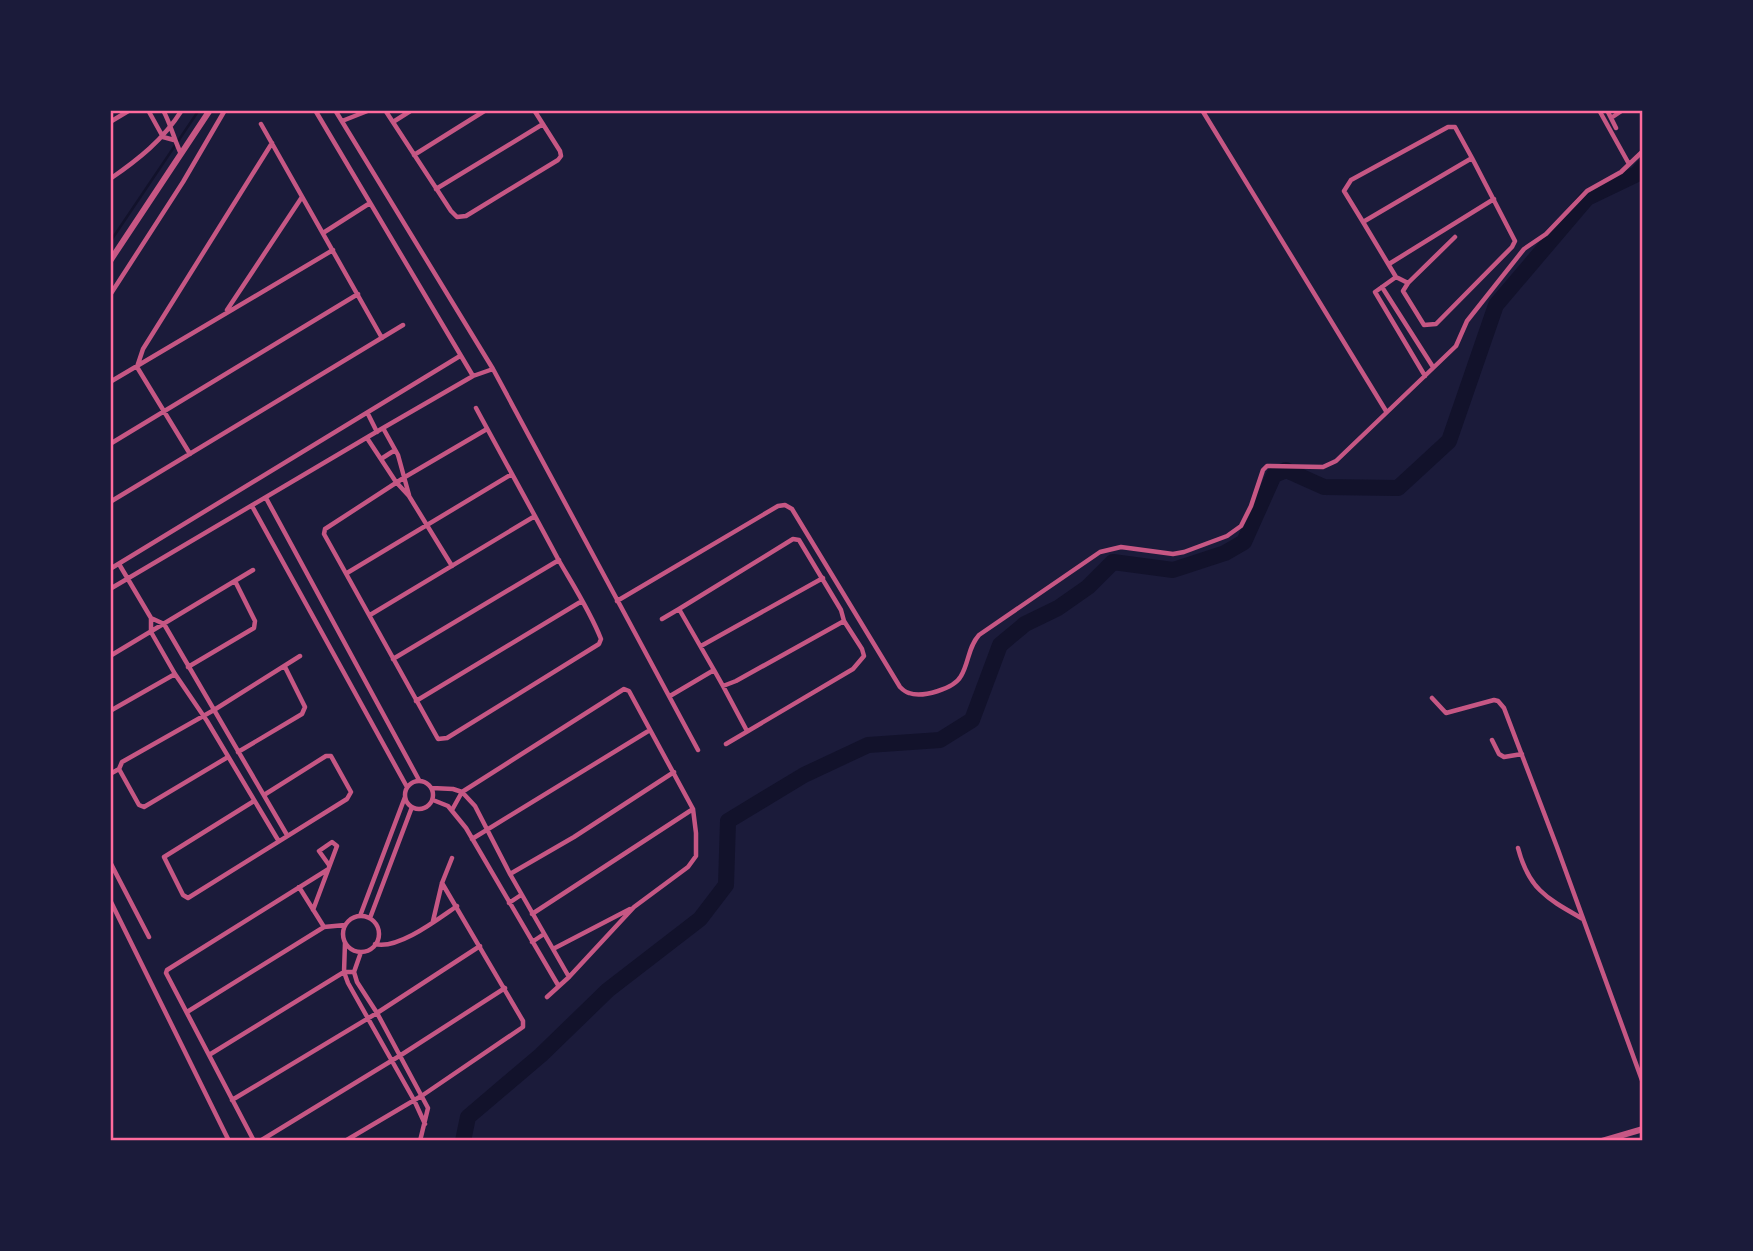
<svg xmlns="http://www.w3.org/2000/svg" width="1753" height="1251" font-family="'Exo 2',sans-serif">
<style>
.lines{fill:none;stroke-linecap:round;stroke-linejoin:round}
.stream{stroke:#12122b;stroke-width:2.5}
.river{stroke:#12122b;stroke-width:16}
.minor{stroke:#c65784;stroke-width:4.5}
.tertiary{stroke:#c65784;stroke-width:6}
.neatline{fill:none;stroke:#ff6b9d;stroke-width:2.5}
</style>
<rect width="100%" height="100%" fill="#1b1b3a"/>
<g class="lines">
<path class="stream" d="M110 242 199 110"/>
<path class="river" d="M463 1141 468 1117 541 1055 608 990 700 919 726 885 728 821 804 775 868 745 940 740 972 720 1000 645 1025 624 1058 608 1088 587 1113 562 1173 570 1225 553 1244 542 1274 475 1286 470 1324 487 1398 488 1449 441 1496 305 1587 198 1637 174 1643 167"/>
<path class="minor" d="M148 110 163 137 174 140
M163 110C171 125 174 139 181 154
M315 110 473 376
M335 110 493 369 698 750
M385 110 451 211 457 217 466 216 558 160 561 156 560 151 534 110
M1202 110 1386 411
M1599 110 1629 164
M1607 110 1616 128
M1611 118 1623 110
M342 121 370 110
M110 122 130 110
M393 122 412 110
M261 124 382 338
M414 155 486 110
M110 179C139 159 163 140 182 110
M436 189 543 124
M1363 222 1344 191 1351 180 1448 127H1455L1472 158
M323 233 370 203
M1389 264 1494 199
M1396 277 1363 222 1472 158 1515 241 1512 247 1436 324 1424 325 1403 291 1408 283
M1382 287 1433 367
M110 295 183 182 225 110
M227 310 302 197
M1425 376 1375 292 1396 277 1408 283 1455 237
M110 382 333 250
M476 408C503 458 531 508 558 559 573 585 590 611 601 639L599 644 447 738 438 739 324 534 325 529 405 477 487 429
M368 414 377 432
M383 428 398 455 409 495
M367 438 396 482 409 496 452 566
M110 444 358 294
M190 454 137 367 143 349 272 143
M381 459 395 450
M266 498 419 780
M110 502 403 325
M252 506 407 787
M119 564 151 618V632L175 674 207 721 278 840
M110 569 460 356
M347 573 512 474
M110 589 383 428 473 376 493 369
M617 601 778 506 785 505 792 509 900 687C902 689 905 692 909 693 922 698 954 689 961 676 969 663 968 647 979 635L1100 552 1121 547 1173 554 1184 552 1227 536 1241 526 1251 506 1263 470 1267 466 1323 467 1336 461 1456 346 1467 321 1524 249 1546 234 1587 191 1621 172 1643 151
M679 609 793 539 799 540 841 610 844 621 862 649 864 656 853 669 726 744
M370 615 535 516
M151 618 164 624 287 835
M662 619 679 609 714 670 670 696
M701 646 823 578
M110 656 253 570
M393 659 559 560
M188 667 254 628 255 621 235 581
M714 670 723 686 736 681 844 621
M723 686 747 731
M1432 698 1446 713 1494 700 1498 701 1504 708 1557 847 1643 1083
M416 701 582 601
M110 711 175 674
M1492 740 1499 754 1504 757 1522 754
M238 752 302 714 305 707 285 667
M119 769 139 805 144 807 228 757
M110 774 119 769 122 762 214 710 300 656
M405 795a14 14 0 1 1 28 0a14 14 0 1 1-28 0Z
M432 788 453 789 462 792 475 806 510 874 569 977
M433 800 448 806 466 828 558 985
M254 801 164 857 183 895 188 898 347 799 351 792 331 756H326L264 795
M452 810 462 792 624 689 629 691 693 809 696 833V856L688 867 634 907 569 977 547 997
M472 839 650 730
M1518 848C1529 890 1548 899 1583 919
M110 862 149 937
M510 874 574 837 674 772
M299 887 324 927 345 925
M110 900 229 1141
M509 903 521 895
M313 910 337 846 332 842 319 851 329 865
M532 914 693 809
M360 916 405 797
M343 934a18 18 0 1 1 36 0a18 18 0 1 1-36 0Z
M370 918 412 807
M433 921 442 883 452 858
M532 942 544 934
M345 943 344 972 348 983 414 1100 425 1124
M375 944C398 950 438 919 457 906
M553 949 630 909
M361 952 354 972 357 982 377 1013 428 1108 420 1141
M187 1012 324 927
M209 1055 344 972H354
M232 1100 377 1013 480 946
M254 1141 166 973 167 970 327 870
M260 1141 401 1055 505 988
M345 1141 423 1095 523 1027V1021L442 883"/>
<path class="tertiary" d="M110 261 210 110
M1602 1141 1643 1129"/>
</g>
<rect width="1753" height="1251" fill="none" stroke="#1b1b3a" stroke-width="224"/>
<rect x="112" y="112" width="1529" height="1027" class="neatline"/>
</svg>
